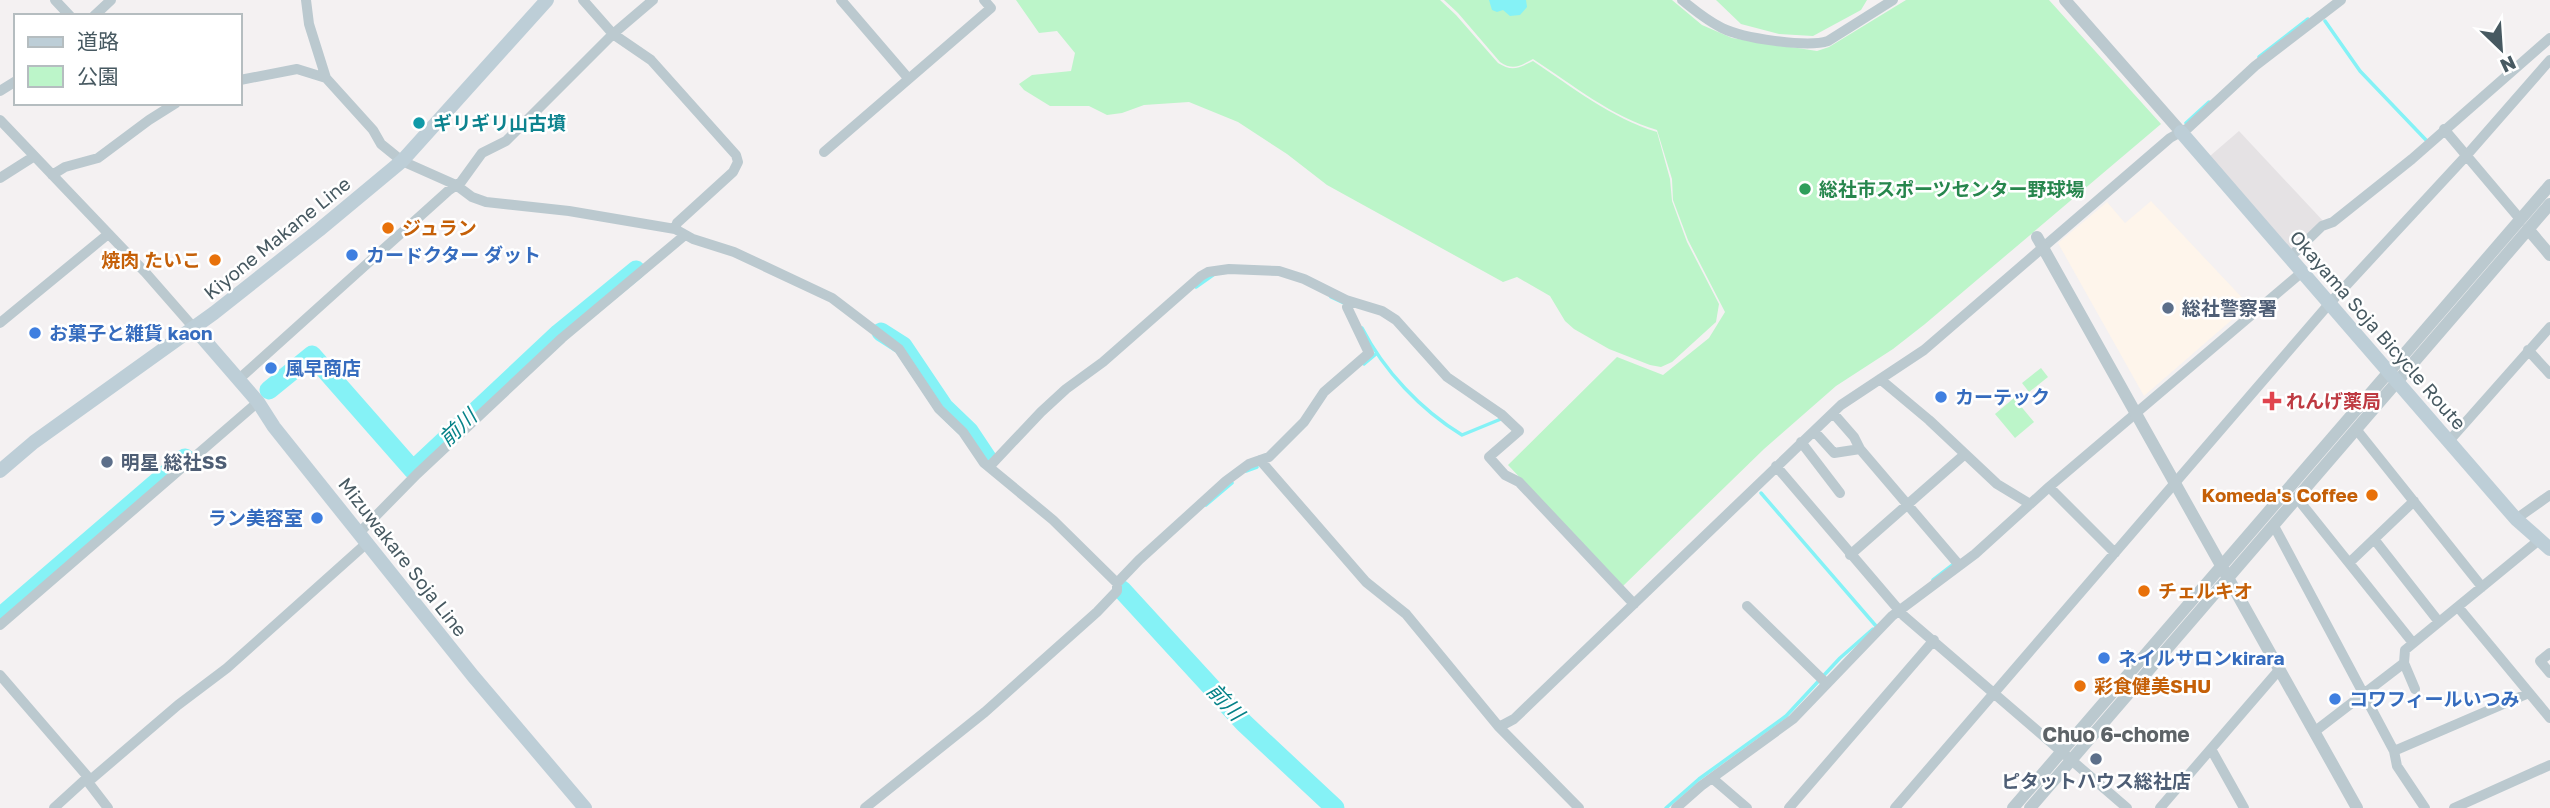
<svg xmlns="http://www.w3.org/2000/svg" width="2550" height="808" font-family="'Golos Text','Noto Sans JP',sans-serif">
<style>
.commercial{fill:#fef5eb}
.education{fill:#e5e2e4}
.green{fill:#bcf5c9}
.water{fill:#85f2f6}
.lines{fill:none;stroke-linecap:round;stroke-linejoin:round}
.stream{stroke:#85f2f6;stroke-width:3.5}
.river{stroke:#85f2f6;stroke-width:19}
.minor{stroke:#bbc9cf;stroke-width:10}
.tertiary{stroke:#bbc9cf;stroke-width:12}
.secondary{stroke:#bdced7;stroke-width:14}
.culture-dot{fill:#0f9aa8;stroke:#fff;stroke-width:2.5}
.leisure-dot{fill:#2e9e5b;stroke:#fff;stroke-width:2.5}
.food-dot{fill:#e8710a;stroke:#fff;stroke-width:2.5}
.shop-dot{fill:#3f7fe0;stroke:#fff;stroke-width:2.5}
.service-dot{fill:#5c6f8a;stroke:#fff;stroke-width:2.5}
.health-dot{fill:#e0444e;stroke:#fff;stroke-width:2.5}
.labels{text-anchor:middle;stroke-width:5;stroke-linejoin:round;paint-order:stroke}
.culture-label{font-size:19px;font-weight:bold;fill:#0d838f;stroke:#fff;text-anchor:start}
.leisure-label{font-size:19px;font-weight:bold;fill:#27864d;stroke:#fff;text-anchor:start}
.food-label{font-size:19px;font-weight:bold;fill:#c56008;stroke:#fff;text-anchor:start}
.street-label{font-size:19px;fill:#475961;stroke:#fff}
.shop-label{font-size:19px;font-weight:bold;fill:#366cbe;stroke:#fff;text-anchor:start}
.service-label{font-size:19px;font-weight:bold;fill:#4e5e75;stroke:#fff;text-anchor:start}
.health-label{font-size:19px;font-weight:bold;fill:#be3a42;stroke:#fff;text-anchor:start}
.water-label{font-size:21px;font-style:italic;fill:#058288;stroke:#fff}
.neighbourhood-label{font-size:21px;font-weight:bold;fill:#5d6367;stroke:#fff}
</style>
<rect width="100%" height="100%" fill="#f4f1f2"/>
<path class="commercial" d="M2151 201 2249 305 2144 396 2058 243 2107 202 2125 223Z"/>
<path class="education" d="M2239 131 2325 223 2292 251 2210 156Z"/>
<path class="green" d="M1016 0H1440L1456 15 1498 63C1512 72 1519 68 1533 61 1572 87 1611 118 1657 132L1670 179 1672 201 1687 242 1719 304 1716 322 1672 362 1661 367 1650 365 1609 349 1574 329 1565 321 1550 296 1517 277 1503 282 1327 185 1287 154 1238 122 1189 102 1144 105 1122 113 1107 115 1089 106H1050L1024 90 1019 84 1032 75 1071 71 1075 53 1057 31 1039 33Z
M1444 0H1672L1702 25 1732 38 1817 51 1829 47 1906 0H2049L2161 124 1925 324 1893 349 1836 386 1764 449 1623 586 1508 465 1617 357 1663 375 1709 338 1725 312 1688 240 1673 200 1672 179 1657 130C1612 117 1573 85 1533 59 1520 66 1513 71 1500 62L1458 13Z
M1716 0H1867L1861 10 1813 36 1779 34 1741 24Z
M2041 368 2048 377 2029 392 2022 383Z
M2014 398 2034 422 2015 438 1995 414Z"/>
<path class="water" d="M1489 0H1526L1527 7 1520 15 1510 16 1503 10 1497 12 1492 10Z"/>
<g class="lines">
<path class="stream" d="M2325 21 2360 71 2426 140
M2259 57 2308 19
M2186 123 2209 102
M1196 287 1213 275
M1331 297 1346 304
M1362 328C1384 371 1421 410 1462 435L1501 419
M1364 364 1376 354
M1246 471 1257 467
M1761 493 1876 626
M1206 505 1232 483
M1933 580 1955 563
M1666 808 1699 779 1786 716 1840 658 1873 629"/>
<path class="river" d="M881 332 903 346 944 407 969 431 987 458
M269 390 312 355 413 470 559 333 636 270
M1122 590 1244 723 1335 808
M0 617 185 458"/>
<path class="minor" d="M55 0 70 16
M306 0 309 24 326 78 373 130 381 144 402 161 456 185 472 197 486 202 569 211 675 229 693 239 734 252 832 298 899 349 939 409 963 432 984 463 1053 520 1117 583
M583 0 613 34 651 60 736 155 738 162 733 172 677 223 675 229
M841 0 908 78
M1682 0C1694 10 1708 21 1722 28 1742 38 1807 48 1828 41L1893 0
M94 16 111 0
M240 80 297 69 326 78
M0 91 16 81
M0 120 145 272 194 328
M2444 129 2520 219
M824 152 991 8 984 0
M52 175 65 167 98 158 149 120 176 103
M0 178 33 157
M2289 258 2322 226 2333 222 2412 159 2550 38
M0 323 107 235
M2528 350 2550 374
M239 379 448 191 461 182 482 153 506 141 613 34 653 0
M1880 379 1929 420 1997 484 2030 504
M1833 413 1854 437 1860 449 1959 565
M2356 429 2482 587
M1814 431 1834 453 1860 449
M2449 441 2550 327
M1801 442 1840 493
M1260 460 1366 582 1406 614 1499 727 1579 808
M1776 466 1904 616 2127 808
M989 467 1041 412 1066 389 1103 362 1201 276 1208 272 1229 269 1279 271 1304 279 1346 300 1382 311 1396 320 1447 377 1501 414 1519 431 1489 457 1505 475 1519 482 1634 604
M2049 487 2115 553
M2297 498 2413 643
M2516 519 2550 495
M2274 526 2394 751 2397 766 2425 808
M360 532 417 474 562 338 685 235
M2374 539 2439 622
M1850 555 1965 454
M2349 563 2414 501
M1747 606 1826 683
M2458 607 2550 718
M0 625 258 402
M2550 653 2540 661 2550 673
M2404 663 2415 689
M0 675 88 777V782L108 808
M1499 727 1514 719 1841 405 1924 350 2170 138 2188 128 2255 66 2341 0
M2314 732 2404 663 2405 650 2539 540
M2211 749 2244 808
M2394 751 2529 693
M1712 778 1747 808
M88 782 178 705 227 668 368 542
M54 808 88 777
M865 808 985 712 1097 612 1117 591V583L1139 560 1226 481 1249 464 1269 457 1304 422 1324 392 1369 353 1347 307
M1676 808 1701 786 1793 719 1892 616 1975 554 2049 487 2301 273
M1789 808 1934 640
M1895 808 2329 304 2466 156 2550 60
M2160 808 2279 670
M2454 808 2550 765"/>
<path class="tertiary" d="M2065 0 2181 132
M2528 229 2550 255
M2037 237 2357 808
M2013 808 2550 185
M2030 808 2550 204"/>
<path class="secondary" d="M2181 132 2516 519 2550 549
M194 328 258 402 274 427 473 676 585 808
M0 471 34 442 214 313 319 230 402 161 547 0"/>
</g>
<circle class="culture-dot" cx="419" cy="123" r="7"/>
<circle class="leisure-dot" cx="1805" cy="189" r="7"/>
<g class="food-dot">
<circle cx="388" cy="228" r="7"/>
<circle cx="215" cy="260" r="7"/>
<circle cx="2372" cy="495" r="7"/>
<circle cx="2144" cy="591" r="7"/>
<circle cx="2080" cy="686" r="7"/>
</g>
<g class="shop-dot">
<circle cx="352" cy="255" r="7"/>
<circle cx="35" cy="333" r="7"/>
<circle cx="271" cy="368" r="7"/>
<circle cx="1941" cy="397" r="7"/>
<circle cx="317" cy="518" r="7"/>
<circle cx="2104" cy="658" r="7"/>
<circle cx="2335" cy="699" r="7"/>
</g>
<g class="service-dot">
<circle cx="2168" cy="308" r="7"/>
<circle cx="107" cy="462" r="7"/>
<circle cx="2096" cy="759" r="7"/>
</g>
<path class="health-dot" d="M2268.5 390.5h7v7h7v7h-7v7h-7v-7h-7v-7h7z"/>
<g class="labels">
<g class="culture-label">
<text x="433" y="130">ギリギリ山古墳</text>
</g>
<g class="leisure-label">
<text x="1819" y="196">総社市スポーツセンター野球場</text>
</g>
<g class="food-label">
<text x="402" y="235">ジュラン</text>
<text x="201" y="267" text-anchor="end">焼肉 たいこ</text>
<text x="2358" y="502" text-anchor="end">Komeda's Coffee</text>
<text x="2158" y="598">チェルキオ</text>
<text x="2094" y="693">彩食健美SHU</text>
</g>
<g class="street-label">
<text transform="translate(277 238) rotate(-39)" y="7">Kiyone Makane Line</text>
<text transform="translate(2378 330) rotate(49)" y="7">Okayama Soja Bicycle Route</text>
<text transform="translate(403 557) rotate(52)" y="7">Mizuwakare Soja Line</text>
</g>
<g class="shop-label">
<text x="366" y="262">カードクター ダット</text>
<text x="49" y="340">お菓子と雑貨 kaon</text>
<text x="285" y="375">風早商店</text>
<text x="1955" y="404">カーテック</text>
<text x="303" y="525" text-anchor="end">ラン美容室</text>
<text x="2118" y="665">ネイルサロンkirara</text>
<text x="2349" y="706">コワフィールいつみ</text>
</g>
<g class="service-label">
<text x="2182" y="315">総社警察署</text>
<text x="121" y="469">明星 総社SS</text>
<text x="2096" y="788" text-anchor="middle">ピタットハウス総社店</text>
</g>
<g class="health-label">
<text x="2286" y="408">れんげ薬局</text>
</g>
<g class="water-label">
<text transform="translate(458 428) rotate(-43)" y="7">前川</text>
<text transform="translate(1225 702) rotate(47)" y="7">前川</text>
</g>
<g class="neighbourhood-label">
<text x="2116" y="742">Chuo 6-chome</text>
</g>
</g>
<rect x="14" y="14" width="228" height="91" fill="#ffffff" stroke="#b5bdc0" stroke-width="2"/>
<rect x="28" y="37" width="35" height="10" fill="#bdced7" stroke="#b5bdc0" stroke-width="2"/>
<text x="77" y="49" font-size="21" fill="#475961">道路</text>
<rect x="28" y="66" width="35" height="21" fill="#bcf5c9" stroke="#b5bdc0" stroke-width="2"/>
<text x="77" y="84" font-size="21" fill="#475961">公園</text>
<g transform="translate(2501 49) rotate(155)" stroke="#ffffff" stroke-width="5" paint-order="stroke">
<path d="M0-5L12 26L0 18L-12 26Z" fill="#475961"/>
<text y="-10" font-size="19" font-weight="bold" text-anchor="middle" fill="#475961">N</text>
</g>
</svg>
